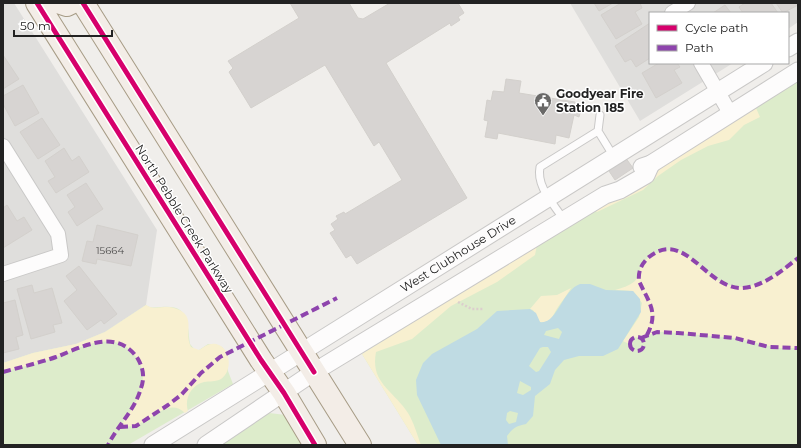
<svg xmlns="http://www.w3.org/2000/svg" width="801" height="448" font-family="Montserrat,sans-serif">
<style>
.residential{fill:#dfdedc}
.grass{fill:#ddeccb}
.sand{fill:#f8f0d0}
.water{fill:#bfdbe3;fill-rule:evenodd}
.building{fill:#d7d4d2;stroke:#d3d0cc}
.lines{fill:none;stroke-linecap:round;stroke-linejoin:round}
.service-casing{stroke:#c9c8c7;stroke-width:9}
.minor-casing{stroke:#c9c8c7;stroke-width:16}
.tertiary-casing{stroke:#c9c8c7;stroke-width:19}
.primary-casing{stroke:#a79c86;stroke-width:24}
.path{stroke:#dccecd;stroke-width:2.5;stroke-dasharray:2 2;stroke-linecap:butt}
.service{stroke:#fdfcfc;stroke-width:7}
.minor{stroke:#fdfcfc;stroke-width:14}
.tertiary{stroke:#fdfcfc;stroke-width:17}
.primary{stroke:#f3ede7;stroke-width:22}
.quiet{stroke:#8e44ad;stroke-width:4;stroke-dasharray:8 4;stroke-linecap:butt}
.cycleway-casing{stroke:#fff;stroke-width:8}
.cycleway{stroke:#d6006c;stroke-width:5}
.labels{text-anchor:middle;stroke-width:3;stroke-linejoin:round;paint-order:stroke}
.number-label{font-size:10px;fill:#4f4e4e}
.poi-label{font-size:12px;font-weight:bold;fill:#222;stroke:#fff;text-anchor:start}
.street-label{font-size:12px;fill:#222;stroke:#fff}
</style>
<rect width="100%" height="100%" fill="#f0eeeb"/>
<path class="residential" d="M3 3H14L157 230 146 305 105 332 76 344 33 353 3 363Z
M570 3H798V22L788 29V13H650V63H733L640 121Z"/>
<path class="grass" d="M798 81V445H418L362 354Z
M146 305C151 309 156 307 161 307 191 304 187 324 190 344L195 350H199L208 344H215L222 347 228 356V371L233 384 128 445H3V363L33 353 76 344 105 332Z
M269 413 286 415 303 445H219Z"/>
<path class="sand" d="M756 108 760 117 744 125 729 140 708 146 681 160 658 176 643 190 597 212 594 209Z
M537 245 535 255 497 282 451 306 412 339 376 352C370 383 393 390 408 413 414 423 417 434 421 445H418L362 354Z
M671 250C686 252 693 261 704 270 739 302 766 283 798 258V348H778L735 338 666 332H657L641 338 634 337 629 344 623 341 639 317 642 303 633 291 615 290C622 288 629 286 635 281 638 277 638 274 640 269 645 256 658 251 671 250Z
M571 288C567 295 562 301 558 307 553 314 552 324 540 322L533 310 530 309 541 296 557 295Z
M146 305C154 311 165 305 174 308 198 315 183 332 191 347L199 350C205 347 208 343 216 344 231 347 233 371 221 379 216 382 209 381 204 382 191 385 184 399 188 411L185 413C169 397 152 420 136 425 132 427 125 426 120 427 133 408 152 382 138 360 118 326 83 347 56 357 39 363 21 367 3 372V363L33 353 76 344 105 332Z"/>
<path class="water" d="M580 284H590L606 290 633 291 640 299 641 312 618 349 603 356H579L564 360 555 370 550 384 535 396 533 416 526 424C516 426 514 427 507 436L508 445H441L417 395 416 380 423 363 432 354 477 329 497 311 530 309 536 313 540 322C557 325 562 290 580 284ZM558 328 562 332 559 339 544 335 546 331ZM543 347H548L551 352 539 371 536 372 529 366 540 348ZM520 381 531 387V390L523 395 517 393ZM510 411 518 413 516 422 509 424 506 420 507 413Z"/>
<path class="building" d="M290 3H349L358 18 363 19 390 3H458L464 13 458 17 460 20 451 26 450 23 386 63 467 198 357 264 351 255 346 258 330 233 335 230 331 224 338 219 336 216 344 212 345 214 402 180 379 142 374 146 325 65 251 108 229 72 233 68 228 61 299 18Z
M594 3H613L599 11Z
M621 3H640L642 8 635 12 642 24 616 39 601 15Z
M745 3H771L778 13H743L739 7Z
M776 3H798V5L783 13Z
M725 5 731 13H713Z
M650 23V58L636 67 631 59 625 62 615 46Z
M3 55 19 79 3 89Z
M659 63H677L680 67 674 70 682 83 656 98 642 73Z
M506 79 521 81 519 93 575 102 574 107 581 109 579 117 574 115 569 138 556 135 555 144 498 133 497 139 485 137 488 121 484 120 487 100 491 101 493 91 504 92Z
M23 85 39 113 15 126 3 104V96Z
M42 118 60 145 38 159 20 132Z
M64 148 72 161 79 156 89 172 56 193 48 181 55 177 45 161Z
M625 157 633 168 615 180 607 168Z
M86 183 103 209 77 226 68 212 75 207 67 195Z
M7 205 17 221 24 217 32 230 3 248V208Z
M97 225 138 235 131 266 97 259 96 264 82 261 87 241 93 242Z
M79 266 117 314 104 324 101 320 87 330 64 301 77 290 66 276Z
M32 285 34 293 52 288 62 323 53 325 55 332 31 339 17 289Z
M15 300 23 335 16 337 19 349 3 353V303Z"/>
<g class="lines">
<g class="service-casing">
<path id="service" d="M600 115 598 131 614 157
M564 220C554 204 536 187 540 167L598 131"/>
</g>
<g class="minor-casing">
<path id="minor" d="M672 13 688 3
M701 63 730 113
M3 146 58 234 61 255 3 274"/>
</g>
<g class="tertiary-casing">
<g id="tertiary">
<path d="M788 48 798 42"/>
<path d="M642 167 651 164 798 71"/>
<path id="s1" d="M153 445 764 63"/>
<path d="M206 445 314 372 605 195 620 190 646 175 651 164"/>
</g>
</g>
<g class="primary-casing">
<path id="primary" d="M37 3 261 360 284 393 315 445
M61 3 67 5 71 3
M83 3 360 445"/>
</g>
<path class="path" d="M458 302 472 309H483"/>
<use href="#service" class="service"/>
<use href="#minor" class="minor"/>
<use href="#tertiary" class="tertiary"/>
<use href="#primary" class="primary"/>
<path class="quiet" d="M647 335C659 312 649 303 639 281 638 272 641 264 649 257 685 228 706 289 742 288 763 287 783 270 798 258
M630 344a7 7 0 1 1 14 0a7 7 0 1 1-14 0Z
M641 338 657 332 678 333 735 338 769 347 798 348
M3 372C21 367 39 363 56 357 82 347 117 327 138 359 143 368 145 377 141 388 135 410 118 425 108 445
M120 427 136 426 168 405 181 395 201 373 220 357 337 298"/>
<g class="cycleway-casing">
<path id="cycleway" d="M37 3 261 360 284 393 315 445
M83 3 314 372"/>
</g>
<use href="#cycleway" class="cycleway"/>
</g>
<defs>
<g id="civic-pin" transform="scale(0.9)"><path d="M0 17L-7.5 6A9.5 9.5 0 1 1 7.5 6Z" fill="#6a6968" stroke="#fff"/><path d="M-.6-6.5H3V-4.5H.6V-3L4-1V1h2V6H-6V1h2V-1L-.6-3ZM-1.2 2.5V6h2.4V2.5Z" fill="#fff"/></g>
</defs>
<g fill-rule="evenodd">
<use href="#civic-pin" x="543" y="101"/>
</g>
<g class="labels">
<g class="number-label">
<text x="110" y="254">15664</text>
</g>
<g class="poi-label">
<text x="556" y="98">Goodyear Fire<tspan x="556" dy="14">Station 185</tspan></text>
</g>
<g class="street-label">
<text transform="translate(184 219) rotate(58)" y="4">North Pebble Creek Parkway</text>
<text dy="4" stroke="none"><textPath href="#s1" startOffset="360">West Clubhouse Drive</textPath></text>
</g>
</g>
<rect width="801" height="448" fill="none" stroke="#222222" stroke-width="8"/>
<rect x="649" y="12" width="140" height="52" fill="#ffffff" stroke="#a7a7a7"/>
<rect x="657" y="25" width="20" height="6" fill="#d6006c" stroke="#a7a7a7"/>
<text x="685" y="32" font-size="12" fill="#222222">Cycle path</text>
<rect x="657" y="45" width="20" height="6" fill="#8e44ad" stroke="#a7a7a7"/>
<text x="685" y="52" font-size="12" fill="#222222">Path</text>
<path d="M14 30v6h98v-6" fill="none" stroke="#222222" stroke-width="2"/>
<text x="20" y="30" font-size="12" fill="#222222" stroke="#ffffff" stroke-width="3" paint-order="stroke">50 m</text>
</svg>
